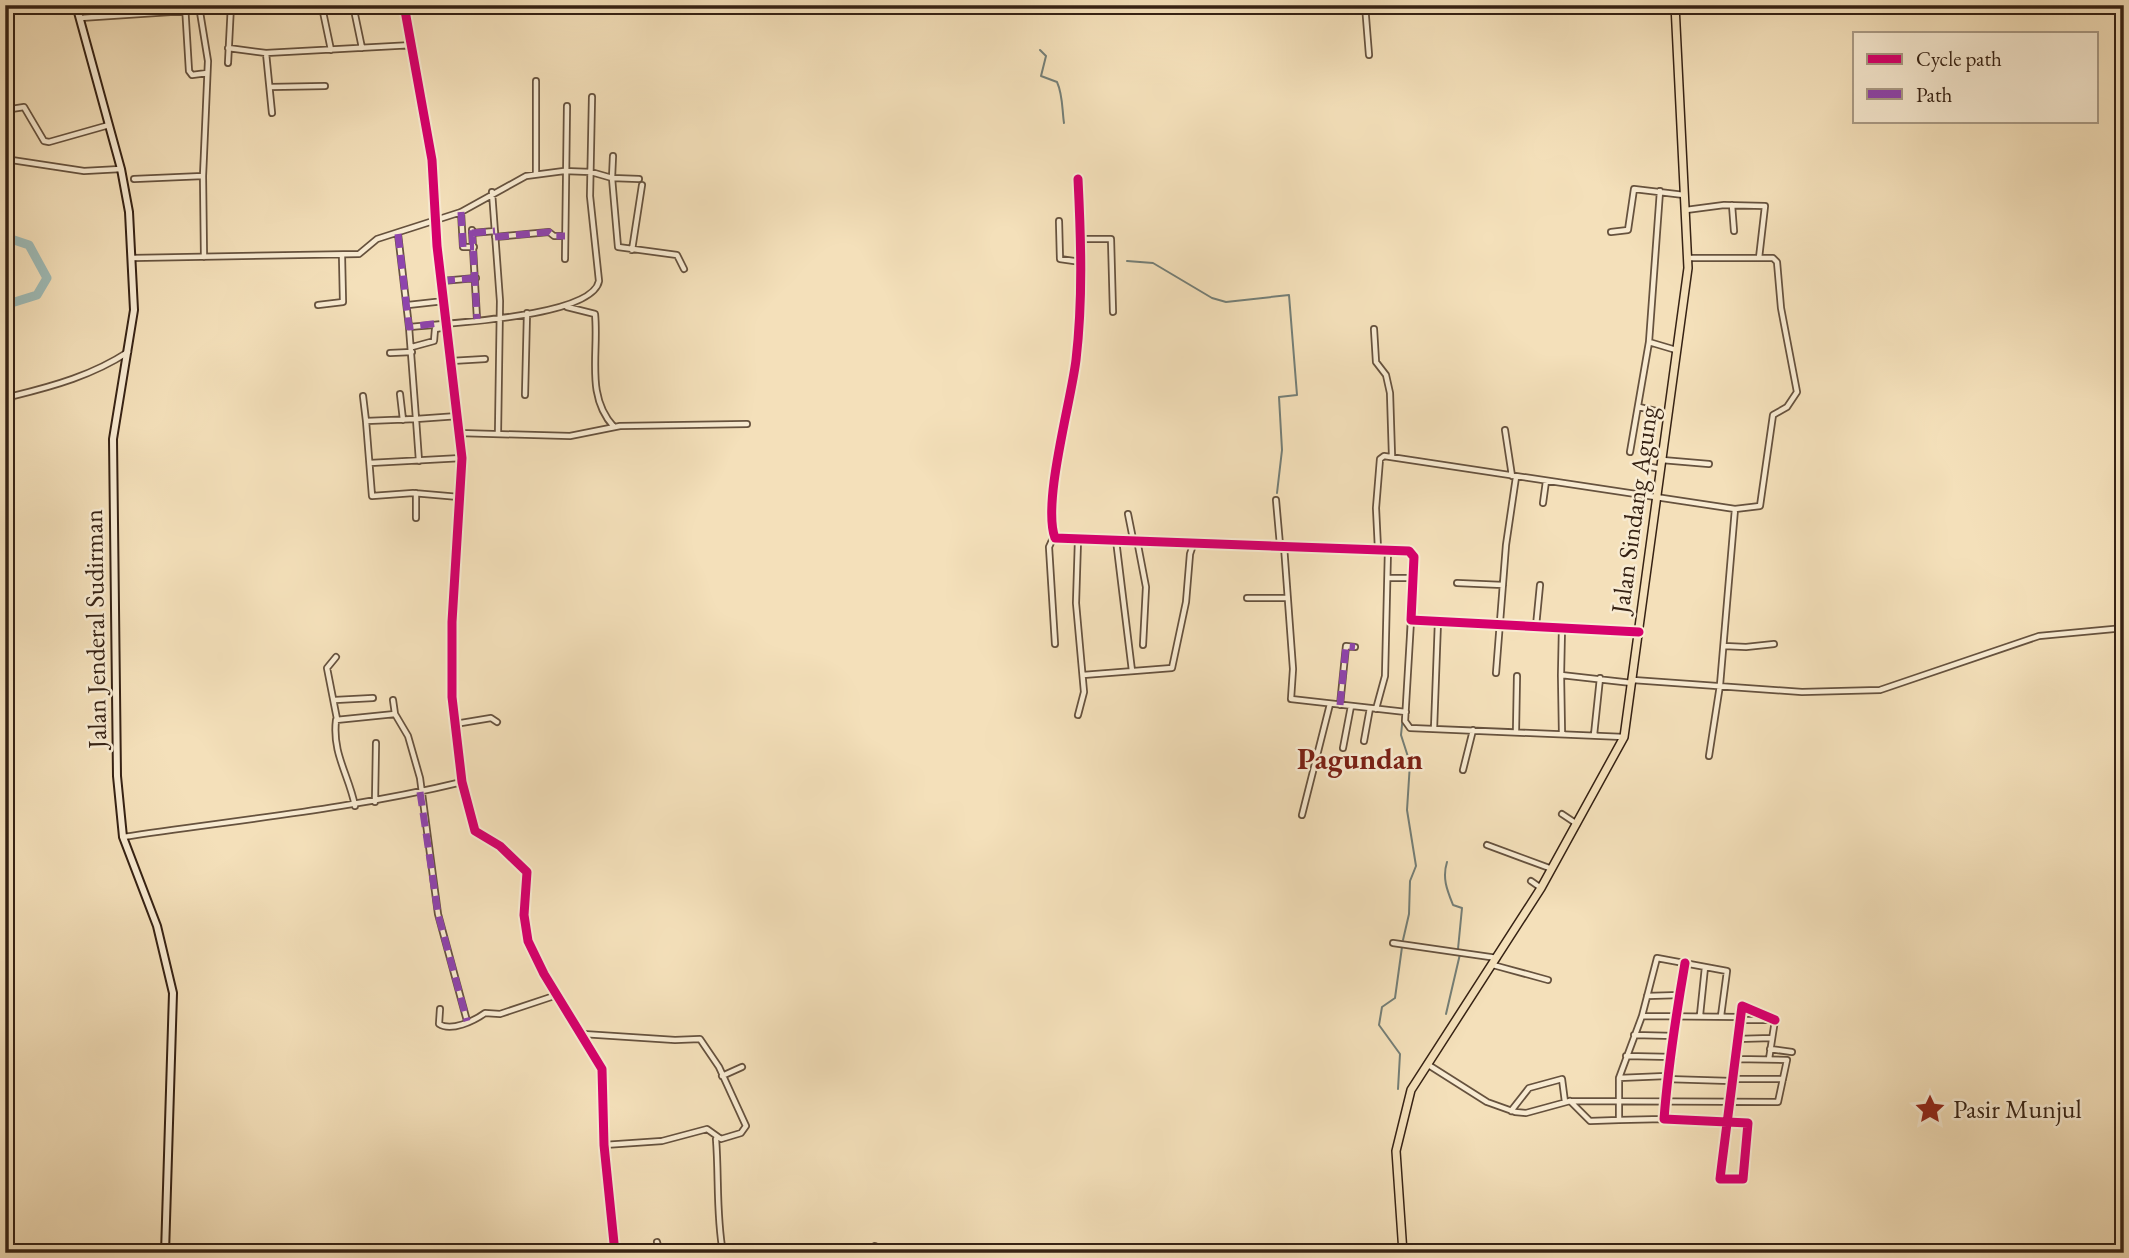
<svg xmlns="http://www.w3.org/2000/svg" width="2129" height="1258" font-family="'EB Garamond',serif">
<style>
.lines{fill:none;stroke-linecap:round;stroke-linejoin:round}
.stream{stroke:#747e76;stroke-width:2}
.river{stroke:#9ebbb7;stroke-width:9}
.street-casing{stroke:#66523e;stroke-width:8}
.secondary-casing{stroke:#362214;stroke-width:10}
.primary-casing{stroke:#362214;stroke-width:10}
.street{stroke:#f8ebd2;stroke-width:4.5}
.secondary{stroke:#f8ebd2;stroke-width:6}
.primary{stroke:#f4e0ba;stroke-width:7}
.quiet{stroke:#8e44ad;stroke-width:7;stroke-dasharray:14 7;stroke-linecap:butt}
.cycleway-casing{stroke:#f8ebd2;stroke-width:13}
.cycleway{stroke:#d6006c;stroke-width:9}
.labels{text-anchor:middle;stroke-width:5;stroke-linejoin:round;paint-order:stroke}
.street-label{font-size:26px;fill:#362214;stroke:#f8ebd2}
.poi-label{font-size:26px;fill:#362214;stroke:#f8ebd2;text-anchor:start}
.quarter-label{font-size:30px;font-weight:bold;fill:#7a1f14;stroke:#f8ebd2}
</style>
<rect width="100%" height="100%" fill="#f4e0ba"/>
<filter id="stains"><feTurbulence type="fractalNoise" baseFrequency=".00286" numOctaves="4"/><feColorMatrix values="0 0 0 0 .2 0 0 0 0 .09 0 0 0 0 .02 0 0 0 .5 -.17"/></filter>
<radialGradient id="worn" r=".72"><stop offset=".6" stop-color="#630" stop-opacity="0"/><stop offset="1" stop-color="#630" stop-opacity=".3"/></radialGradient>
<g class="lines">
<path class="stream" d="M1040 50 1046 56 1041 76 1057 82C1063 95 1062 110 1064 123
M1127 261 1153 263 1212 298 1226 302 1289 295 1297 395 1279 397 1282 450 1277 493
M1407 658 1409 580
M1447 862C1442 878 1447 890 1453 905L1462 908 1458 949
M1403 940 1409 914 1410 881 1416 866 1407 810 1410 763 1401 735 1403 715
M1446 1014 1460 954
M1398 1089 1400 1054 1379 1025 1382 1007 1395 998 1402 947"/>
<path class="river" d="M5 237 29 245 47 278 37 295 5 305"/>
<g class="street-casing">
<path id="street" d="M185 5 189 71 192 75 207 73
M353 5 362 48
M404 5 432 160 437 246 462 458 452 622V697L462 782 475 831 500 846 527 872 524 915 528 941 544 974 602 1069 604 1145 615 1253
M1365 5 1369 55
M322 7 331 50
M200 12 208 61 203 176
M80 18 231 8
M228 48 266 53 413 45
M266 53 272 113
M228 63 231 5
M270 87 325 86
M5 110 24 107 44 141 49 142 109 125
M613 156 612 178 639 179
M5 159 84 171 121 169
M536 174V81
M134 179 203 176 204 257
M1078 179C1081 239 1083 300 1076 360 1071 402 1042 503 1055 538L1409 551 1414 557 1411 620 1638 632
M1660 191 1649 342 1676 350
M492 192 500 301 498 433
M1732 205 1734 231
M1686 210 1724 205 1765 206 1759 258
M461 212 463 247H474
M1059 221 1060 259 1081 262
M472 230 477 319
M1611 232 1628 230 1634 189 1684 195
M472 233 495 231
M398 234 409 327C443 323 592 318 599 281L590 196 592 97
M495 237 549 232 554 236H565
M1081 239H1111L1113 312
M632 250 642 185
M132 258 359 254 377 239 461 212 526 176 564 171 591 172 612 178 618 247 677 255 684 269
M1688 258H1773L1777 262 1781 308 1797 392 1787 407 1773 415 1760 506 1735 509
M565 259 567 106
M442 281 476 278
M318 305 343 302 342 256
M408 305 444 301
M567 307 595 314C599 353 585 396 614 427
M409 327 416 419 458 416
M1374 329 1376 362 1386 375 1390 393 1392 456
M412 347 434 341 435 329 441 328 444 323
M390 353 412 352
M451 361 485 359
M400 394 403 420
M525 395 527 313
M363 396 366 421
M1639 407 1668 414
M5 410 13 396C54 386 93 375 128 352
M1505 430 1512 476
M459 433 570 436 620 426 747 424
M1630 452 1649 342
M1662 460 1709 464
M419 461 416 419 366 421 372 496 413 493 459 497
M370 463 462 458
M1636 464 1661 469
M416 493V518
M1276 500 1280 545
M1543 503 1546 481
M1128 514 1133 539
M1054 536 1049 547 1055 644
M1116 540 1132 671
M1137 540 1146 587 1143 645
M1284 546 1293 669 1291 699 1406 712
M1378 549 1376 508 1380 459 1384 456 1735 509 1720 685 1709 756
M1388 578H1413
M1457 583 1503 585
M1247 598H1287
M1411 620 1405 721 1410 728 1624 737
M1536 626 1540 585
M1562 627 1561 675 1632 683
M1724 646 1746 647 1774 644
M336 657 327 668 337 719
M1496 673 1506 545 1516 477
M1083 675 1172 668 1186 602 1190 554 1194 542
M1561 675 1562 734
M1633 680 1802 692 1880 690 2039 636 2124 628
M335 700 373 698
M393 700 395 714
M1340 705 1346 646 1355 647
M1376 709 1385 676 1388 549
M1078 715 1084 692 1076 603 1078 540
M455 724 491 718 497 722
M1434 729 1438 621
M1516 731 1517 676
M1594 735 1600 678
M1364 741 1370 708
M1343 748 1351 706
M1463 770 1473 730
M375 802 376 743
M355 806C349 775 332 754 336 720L395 714 408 736 420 778 438 914 467 1021
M1562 814 1577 824
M1302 815 1330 704
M123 837C236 820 351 809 462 782
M1487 845 1552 869
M1531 881 1541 888
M1393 943 1497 958
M1685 963C1676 1015 1668 1067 1664 1119L1748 1123 1743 1179H1720C1727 1121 1735 1063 1742 1006L1775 1020
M1493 965 1548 980
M1647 996 1680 995
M440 1009 439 1024C451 1032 474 1021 485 1013L500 1014 557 995
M1700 1015 1705 967
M1642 1016 1657 958 1727 971 1721 1016
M1741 1020H1770
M583 1034 675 1040 700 1039 719 1067 746 1126 741 1133 721 1139 707 1129 662 1141 604 1145
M1634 1035 1675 1036
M1737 1039 1772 1038
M1770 1049 1792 1052
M1626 1056 1673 1057
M1769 1059 1775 1020
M1427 1064 1487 1102 1515 1112 1526 1113 1570 1101 1778 1102 1787 1060 1735 1059
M722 1076 742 1067
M1619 1078 1666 1076
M1666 1079 1731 1081
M1732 1079H1783
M1570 1101 1590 1121 1619 1120
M1511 1111 1529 1088 1562 1079 1565 1102
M1664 1119 1619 1120V1078L1642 1016 1741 1017
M716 1139C719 1177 716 1215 723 1253
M657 1242 660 1253
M99 1253V1252
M873 1253 875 1246"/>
</g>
<g class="secondary-casing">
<path id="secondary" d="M76 5 121 169 129 212 134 310 113 439 117 776 123 837 157 926 173 993 165 1253"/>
</g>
<g class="primary-casing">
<path id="primary" d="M1403 1253 1396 1151 1411 1090 1541 888 1624 737 1688 268 1675 5"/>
</g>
<use href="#street" class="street"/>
<use href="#secondary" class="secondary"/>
<use href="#primary" class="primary"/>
<path class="quiet" d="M461 212 463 247H474
M472 230 477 319
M472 233 495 231
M398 234 409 327 446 322
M495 237 549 232 554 236H565
M441 281 476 278
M1340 705 1346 646 1355 647
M420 792 438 914 467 1021"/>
<g class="cycleway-casing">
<path id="cycleway" d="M404 5 432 160 437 246 462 458 452 622V697L462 782 475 831 500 846 527 872 524 915 528 941 544 974 602 1069 604 1145 615 1253
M1078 179C1081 239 1083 300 1076 360 1071 402 1042 503 1055 538L1409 551 1414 557 1411 620 1639 632
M1685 963C1676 1015 1668 1067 1664 1119L1748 1123 1743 1179H1720C1727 1121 1735 1063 1742 1006L1775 1020"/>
</g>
<use href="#cycleway" class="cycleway"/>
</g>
<defs>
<g id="sight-bare" transform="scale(2.415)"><path d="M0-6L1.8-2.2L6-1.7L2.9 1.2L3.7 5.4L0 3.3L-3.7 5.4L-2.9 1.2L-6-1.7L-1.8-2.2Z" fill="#8f2418" stroke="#f8ebd2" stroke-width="2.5" paint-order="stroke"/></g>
</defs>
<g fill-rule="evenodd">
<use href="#sight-bare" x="1930" y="1109"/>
</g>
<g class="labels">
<g class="street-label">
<text transform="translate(1634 510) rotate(-82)" y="9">Jalan Sindang Agung</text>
<text transform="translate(95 629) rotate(-91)" y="9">Jalan Jenderal Sudirman</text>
</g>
<g class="poi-label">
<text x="1953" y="1118">Pasir Munjul</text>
</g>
<g class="quarter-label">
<text x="1360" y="769">Pagundan</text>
</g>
</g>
<rect width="2129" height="1258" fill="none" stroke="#f4e0ba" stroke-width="28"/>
<rect x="7" y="7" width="2115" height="1244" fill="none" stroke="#362214" stroke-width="3.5"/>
<rect x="14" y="14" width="2101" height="1230" fill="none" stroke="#362214" stroke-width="2"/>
<rect x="1853" y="32" width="245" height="91" fill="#f8ebd2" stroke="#aa9b86" stroke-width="2"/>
<rect x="1867" y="54" width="35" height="10" fill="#d6006c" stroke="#aa9b86" stroke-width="2"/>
<text x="1916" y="66" font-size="21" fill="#362214">Cycle path</text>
<rect x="1867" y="89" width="35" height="10" fill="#8e44ad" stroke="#aa9b86" stroke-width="2"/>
<text x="1916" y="102" font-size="21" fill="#362214">Path</text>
<rect width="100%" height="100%" filter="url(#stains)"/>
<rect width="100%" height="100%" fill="url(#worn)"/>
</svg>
